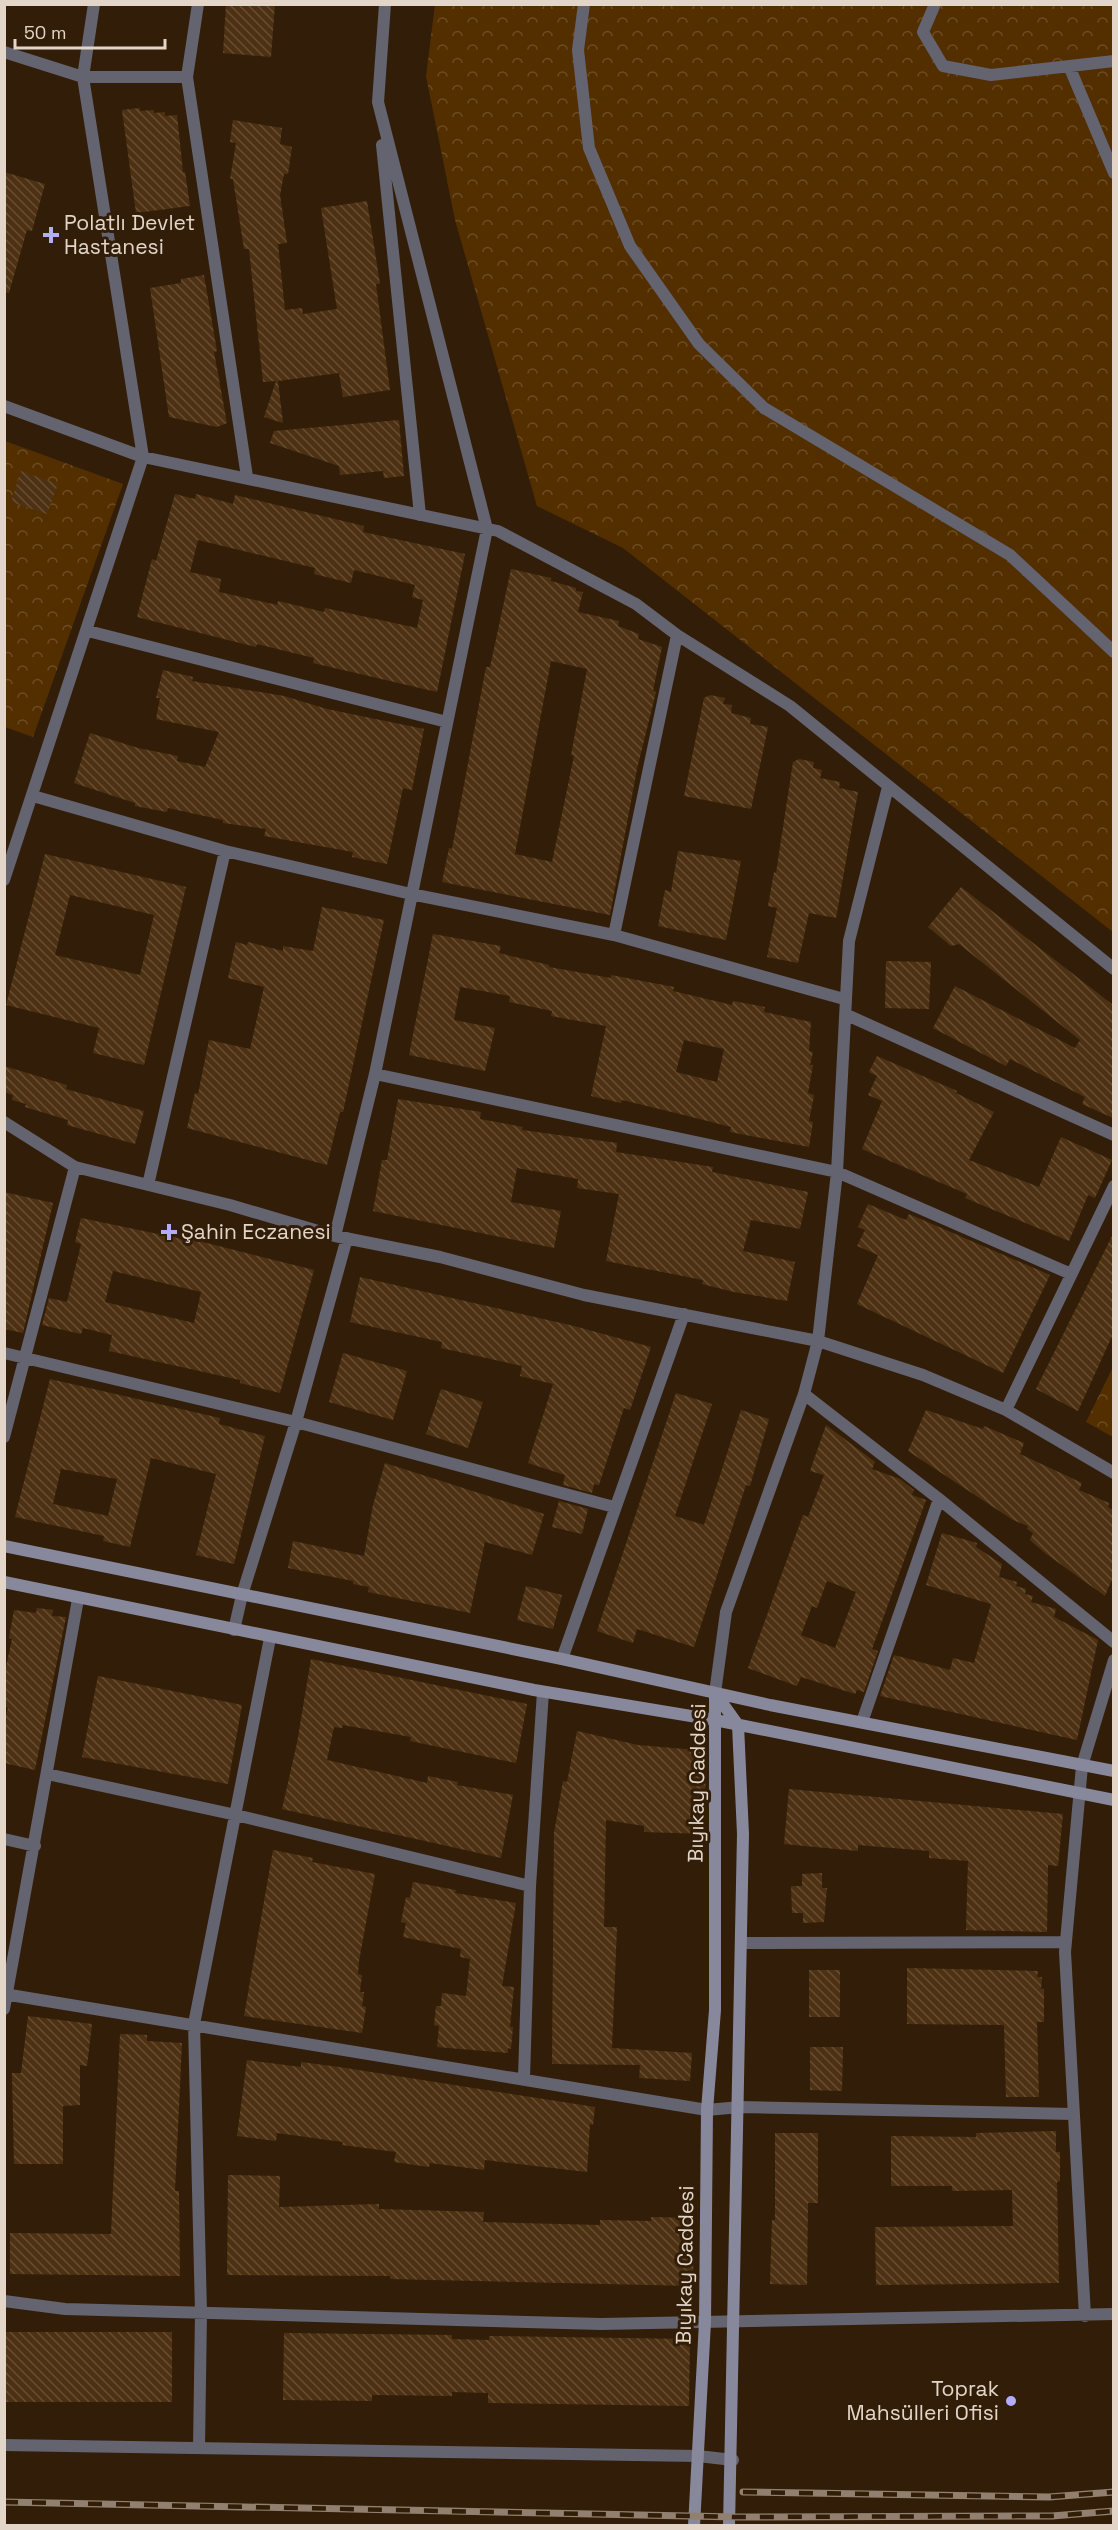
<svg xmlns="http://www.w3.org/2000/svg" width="1118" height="2530" font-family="'Space Grotesk',sans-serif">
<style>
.forest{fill:url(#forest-crowns)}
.building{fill:url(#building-back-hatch);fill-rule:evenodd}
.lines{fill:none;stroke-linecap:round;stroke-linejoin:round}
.street{stroke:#646370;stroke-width:12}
.secondary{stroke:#88889d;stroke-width:12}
.rail-casing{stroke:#91806f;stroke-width:7}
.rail{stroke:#321e08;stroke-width:4.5;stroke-dasharray:14;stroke-linecap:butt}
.poi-dot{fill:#b1adfa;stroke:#321e08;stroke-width:2}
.labels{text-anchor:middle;stroke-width:6;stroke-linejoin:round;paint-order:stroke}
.poi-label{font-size:21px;fill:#e3d6c9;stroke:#321e08;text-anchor:start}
.street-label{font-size:21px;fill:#e3d6c9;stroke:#321e08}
</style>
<defs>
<pattern id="forest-crowns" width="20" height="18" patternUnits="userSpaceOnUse" patternTransform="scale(1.5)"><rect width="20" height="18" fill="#532f00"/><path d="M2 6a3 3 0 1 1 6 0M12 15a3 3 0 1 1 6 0" fill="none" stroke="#6c4c24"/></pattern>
<pattern id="building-back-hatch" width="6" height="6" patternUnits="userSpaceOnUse" patternTransform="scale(1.5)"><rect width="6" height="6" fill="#4d3112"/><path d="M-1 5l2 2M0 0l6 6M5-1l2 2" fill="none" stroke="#664e33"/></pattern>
</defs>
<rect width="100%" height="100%" fill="#321e08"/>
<path class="forest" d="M435 5H1113V932L623 548 537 506 455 220 426 76Z
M5 441 123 484 33 737 5 727Z
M1113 1367 1114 1437H1113L1086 1422Z"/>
<path class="building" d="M226 4H275L271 57 223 53Z
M140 108V111L154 110V113L165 112V116L177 115 183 172H185L190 206 136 213 122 110Z
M233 120 282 128 280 144 292 147 288 174H284L280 195 287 243 278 244 285 310 302 308 303 314 337 309 321 208 367 201 380 284H376L390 390 343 397 339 373 278 381 283 423 264 417 276 381 263 382 249 249H244L233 179H230L236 143 230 142Z
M4 172 45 184 32 231 27 230 9 293 4 292Z
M204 275 217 351 214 352 227 423 217 427 169 417 150 288 181 283V279Z
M399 420 404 476 384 478 383 471 340 475 339 466 270 443 274 431Z
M21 471 58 484 47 514 11 502Z
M175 494 195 499 196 494 233 504 235 495 364 526 363 532 465 554 437 692 313 663 314 658 257 644 256 647 232 641 137 617 152 559 156 561ZM198 540 315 568 314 574 351 583 354 570 415 585 412 597 423 600 417 628 325 608 324 612 278 601 277 605 219 592 221 579 190 572Z
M511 569 551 578V581L576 588V591L583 592 578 612 619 621 618 626 639 634 638 639 662 647 653 691 656 692 637 769 610 915 442 882 449 848 452 849 486 667H490ZM551 661 587 669 571 755 574 756 552 862 515 854Z
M163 670 193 677 192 681 284 696 327 709 424 729 412 790 403 788 387 864 352 857 353 852 264 836 266 829 223 823V820L168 808 167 812 135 806V803L74 783 90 733 138 748 178 756 177 761 205 767 219 732 156 719 160 698H156Z
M710 695 725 698 723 704 732 705 731 713 751 718 750 724 768 727 751 809 684 796 704 698Z
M799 759 814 762 813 768 822 770 820 778 840 782 839 788 858 792 836 918 809 913 798 963 767 957 777 908 768 906 774 872 776 873 793 762Z
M678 851 741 861 726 940 658 926 665 890 671 892Z
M45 854 186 887 144 1065 93 1053 99 1028 6 1005ZM70 895 154 915 140 975 55 955Z
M961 887 1113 1005V1118L1082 1104 1085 1097 1010 1059 1006 1066 933 1028 955 986 1075 1048 1080 1040 959 944 951 946 928 927Z
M322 907 384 920 343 1112H340L327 1165 187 1128 195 1093 198 1094 209 1040 250 1049 264 987 228 978 236 942 247 945 248 942 283 951V946L313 951Z
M433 934 501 946 499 953 549 965V967L611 978V975L674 987 673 991 732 1005 733 1001 765 1007 764 1012 811 1022 809 1051 813 1052 810 1065H813L808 1093 814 1095 809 1121 813 1122 809 1147 730 1132 731 1127 680 1114 622 1100 621 1103 591 1096 606 1026 551 1016 552 1011 509 1002 510 996 460 987 454 1020 495 1028 485 1071 409 1055ZM684 1040 724 1049 717 1082 676 1072Z
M886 961 931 962 929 1009 885 1008Z
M877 1056 957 1091 956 1093 994 1112 969 1160 1039 1187 1061 1137 1112 1160 1095 1198 1088 1195 1069 1241 965 1198 967 1194 862 1149 882 1101 868 1095 877 1076 869 1072Z
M4 1066 67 1085 66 1089 144 1111 135 1144 67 1125 68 1120 25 1107 26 1104 12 1100 13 1095 4 1092Z
M398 1099 481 1112 480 1119 523 1127 522 1130 617 1143 616 1152 713 1167 712 1172 808 1192 800 1229 751 1220 743 1251 795 1262 787 1301 734 1292 702 1284 703 1280 606 1261 619 1194 577 1188 578 1179 517 1168 511 1202 561 1211 554 1248 373 1211 382 1160H387Z
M4 1192 53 1203 23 1333 4 1329Z
M868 1204 906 1220 909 1214 1050 1275 1003 1373 857 1304 878 1255 857 1246 865 1230 858 1227Z
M81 1218 182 1239 183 1237 314 1270 280 1393 240 1383V1380L109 1351 112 1335 83 1328 81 1334 42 1325 49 1298 67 1302 81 1244 75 1242ZM113 1271 201 1292 194 1323 105 1302Z
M1113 1234V1334L1078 1411 1036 1389Z
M360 1277 574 1326 651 1347 630 1410 624 1408 599 1485 594 1484 592 1493 563 1485 565 1475 528 1463 553 1384 520 1376 522 1366 441 1348 442 1342 350 1322Z
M343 1353 407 1371 393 1420 329 1402Z
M50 1379 220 1418 219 1424 265 1436 234 1564 196 1555 216 1474 151 1458 130 1547 103 1541 104 1536 15 1517ZM61 1469 117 1479 108 1516 53 1504Z
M441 1389 483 1402 468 1448 426 1434Z
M676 1393 712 1404 675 1516 704 1525 741 1410 769 1419 750 1486 746 1485 694 1647 637 1629 633 1643 597 1631Z
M926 1410 983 1429 984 1426 1024 1443 1020 1454 1082 1483 1079 1490 1109 1503 1108 1507 1113 1510V1577L1105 1596 1045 1553 1030 1540 1033 1533 1027 1529 1028 1526 1013 1520 908 1451Z
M826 1425 875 1462 872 1469 900 1479 914 1490 912 1495 926 1500 872 1649 878 1651 864 1692 857 1690 855 1694 801 1677 797 1686 748 1668 803 1515 808 1517 824 1475 810 1471ZM827 1581 856 1592 835 1648 801 1635 812 1606 817 1608Z
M385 1463 544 1514 532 1555 485 1542 470 1613 368 1592 369 1587 353 1584V1581L288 1568 293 1541 364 1556 373 1505Z
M559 1501 588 1509 582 1534 552 1527Z
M942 1533 977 1543 976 1547 1002 1564 999 1577 1017 1582 1016 1586 1026 1589 1025 1594 1033 1596 1031 1602 1056 1609 1054 1617 1098 1640 1077 1740 880 1696 894 1655 950 1670 953 1658 974 1663 991 1604 926 1585Z
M526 1586 562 1595 553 1629 517 1620Z
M37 1608 53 1610 52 1616 66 1617 35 1770 4 1763V1724L8 1707H4V1676L12 1639 9 1638 14 1610 36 1613Z
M311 1659 527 1704 516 1763 410 1741 411 1737 343 1725 342 1728 334 1727 327 1760 427 1783 428 1776 458 1782 457 1785 513 1795 501 1858 282 1809 297 1743Z
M98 1676 242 1705 228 1784 82 1757Z
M577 1731 638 1745 707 1751 703 1834 644 1832V1826L606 1820 604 1927H617L612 2048 692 2053 690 2081 639 2078 640 2065 552 2064 554 1833 563 1781 567 1782Z
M789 1789 1063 1814 1058 1866 1048 1865 1047 1932 966 1930 968 1861 929 1858V1851L858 1845V1851L784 1844Z
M273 1850 313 1858 312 1862 375 1874 359 1961 358 1974 362 1975 360 1992H364L362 2006 366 2007 362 2033 244 2016Z
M822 1873V1888H827L824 1922 803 1923V1913H792L791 1886H802V1874Z
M413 1882 456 1890 455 1893 516 1903 502 1986 514 1987 510 2027H513L511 2049 508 2048V2053L437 2047 439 2026 434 2025 436 2006H441L442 1993 466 1996 470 1959 460 1957 461 1949 403 1937 406 1923 401 1922 406 1897 410 1898Z
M907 1968 1038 1971 1037 1977H1042L1041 1989H1044V2022H1037L1039 2097H1006L1004 2025 907 2024Z
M809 1970H840V2017H809Z
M28 2016 92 2024 87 2066 80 2065V2105L63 2106V2164H14L12 2073H21Z
M120 2034 147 2035V2041L182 2043 175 2191H179L180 2276 10 2274V2233L111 2234Z
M810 2047H843L842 2091 810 2090Z
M247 2060 301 2067V2062L339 2067 595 2107 593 2125 590 2124 587 2172 485 2160 484 2170 430 2163 429 2167 394 2162 396 2152 342 2145 343 2142 277 2133 276 2141 237 2136Z
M1056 2131V2152H1060V2181L1057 2182 1059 2283 876 2285 875 2227 1013 2226 1012 2190 952 2191V2186H891V2136L976 2137V2133Z
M775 2133H818V2203H808L807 2285 770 2284 772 2220H775Z
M228 2175 280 2176 279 2207 379 2204V2209L484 2212 483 2222 600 2225V2220L651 2221V2217L694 2218 693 2286 390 2279V2276L227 2275Z
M4 2332H172V2402H4Z
M284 2333 452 2335V2339L489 2340V2336L690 2339 689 2406 488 2403V2393L452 2392V2396L372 2395V2401L283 2400Z"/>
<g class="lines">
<path class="street" d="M198 4 187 77 247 477
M584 4 578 50 589 148 630 246 699 344 764 408 1010 555 1114 652
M935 4 923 32 943 66 991 75 1114 61
M4 52 83 77H187
M1069 66 1114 173
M382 145 420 515
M4 406 143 457 498 531 636 604 677 635 790 706 1114 969
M88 631 447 722
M33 796 225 851 411 894 614 935 844 999
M4 880 143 457 83 77 94 4
M614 935 677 635
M847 1015 1114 1135
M375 1074 837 1172 1071 1274
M4 1122 75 1167 230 1205 335 1236 440 1257 584 1295 818 1341 923 1375 1006 1410 1114 1473
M148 1185 225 851
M335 1236 375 1074 487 529 378 102 385 4
M4 1353 296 1422 614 1507
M804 1394 939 1499 1114 1642
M1006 1410 1114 1186
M4 1437 75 1167
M234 1630 242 1595 296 1422 347 1238
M562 1659 684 1314
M715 1693 726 1612 804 1394 818 1341 837 1172 849 941 888 787
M862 1722 939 1499
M47 1774 236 1815 530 1886
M4 1839 35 1846
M742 1943 1066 1942
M4 1994 707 2110 740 2107 1073 2114
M4 2009 78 1599
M524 2078 530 1886 543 1692
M4 2301 65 2309 601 2324 1114 2314
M1085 2316 1065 1952 1082 1766 1114 1660
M4 2445 698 2456 733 2460
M199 2447 201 2313 194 2024 270 1638"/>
<path class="secondary" d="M4 1546 562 1659 770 1705 1114 1771
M4 1582 534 1690 715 1720 1114 1800
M715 1693 738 1725 743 1834 729 2526
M694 2526 705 2322 707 2110 715 2010V1693"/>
<g class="rail-casing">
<path id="rail" d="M743 2492 1049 2497 1114 2492
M4 2502 737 2517 1052 2516 1114 2511"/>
</g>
<use href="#rail" class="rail"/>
</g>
<g class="poi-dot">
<path d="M48 226h6v6h6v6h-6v6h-6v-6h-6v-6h6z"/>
<path d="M166 1223h6v6h6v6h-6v6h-6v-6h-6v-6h6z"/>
<circle cx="1011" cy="2401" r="6"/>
</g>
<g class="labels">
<g class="poi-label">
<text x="64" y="230">Polatlı Devlet<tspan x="64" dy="24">Hastanesi</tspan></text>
<text x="181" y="1239">Şahin Eczanesi</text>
<text x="999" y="2396" text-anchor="end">Toprak<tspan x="999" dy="24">Mahsülleri Ofisi</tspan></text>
</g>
<g class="street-label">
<text transform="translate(697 1783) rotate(-89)" y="7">Bıyıkay Caddesi</text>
<text transform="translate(685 2265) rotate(-89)" y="7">Bıyıkay Caddesi</text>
</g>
</g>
<rect width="1118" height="2530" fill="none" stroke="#e3d6c9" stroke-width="12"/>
<path d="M15 39v9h150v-9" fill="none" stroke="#e3d6c9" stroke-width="3"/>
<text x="24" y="39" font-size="18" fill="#e3d6c9" stroke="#321e08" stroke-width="4.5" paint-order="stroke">50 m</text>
</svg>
